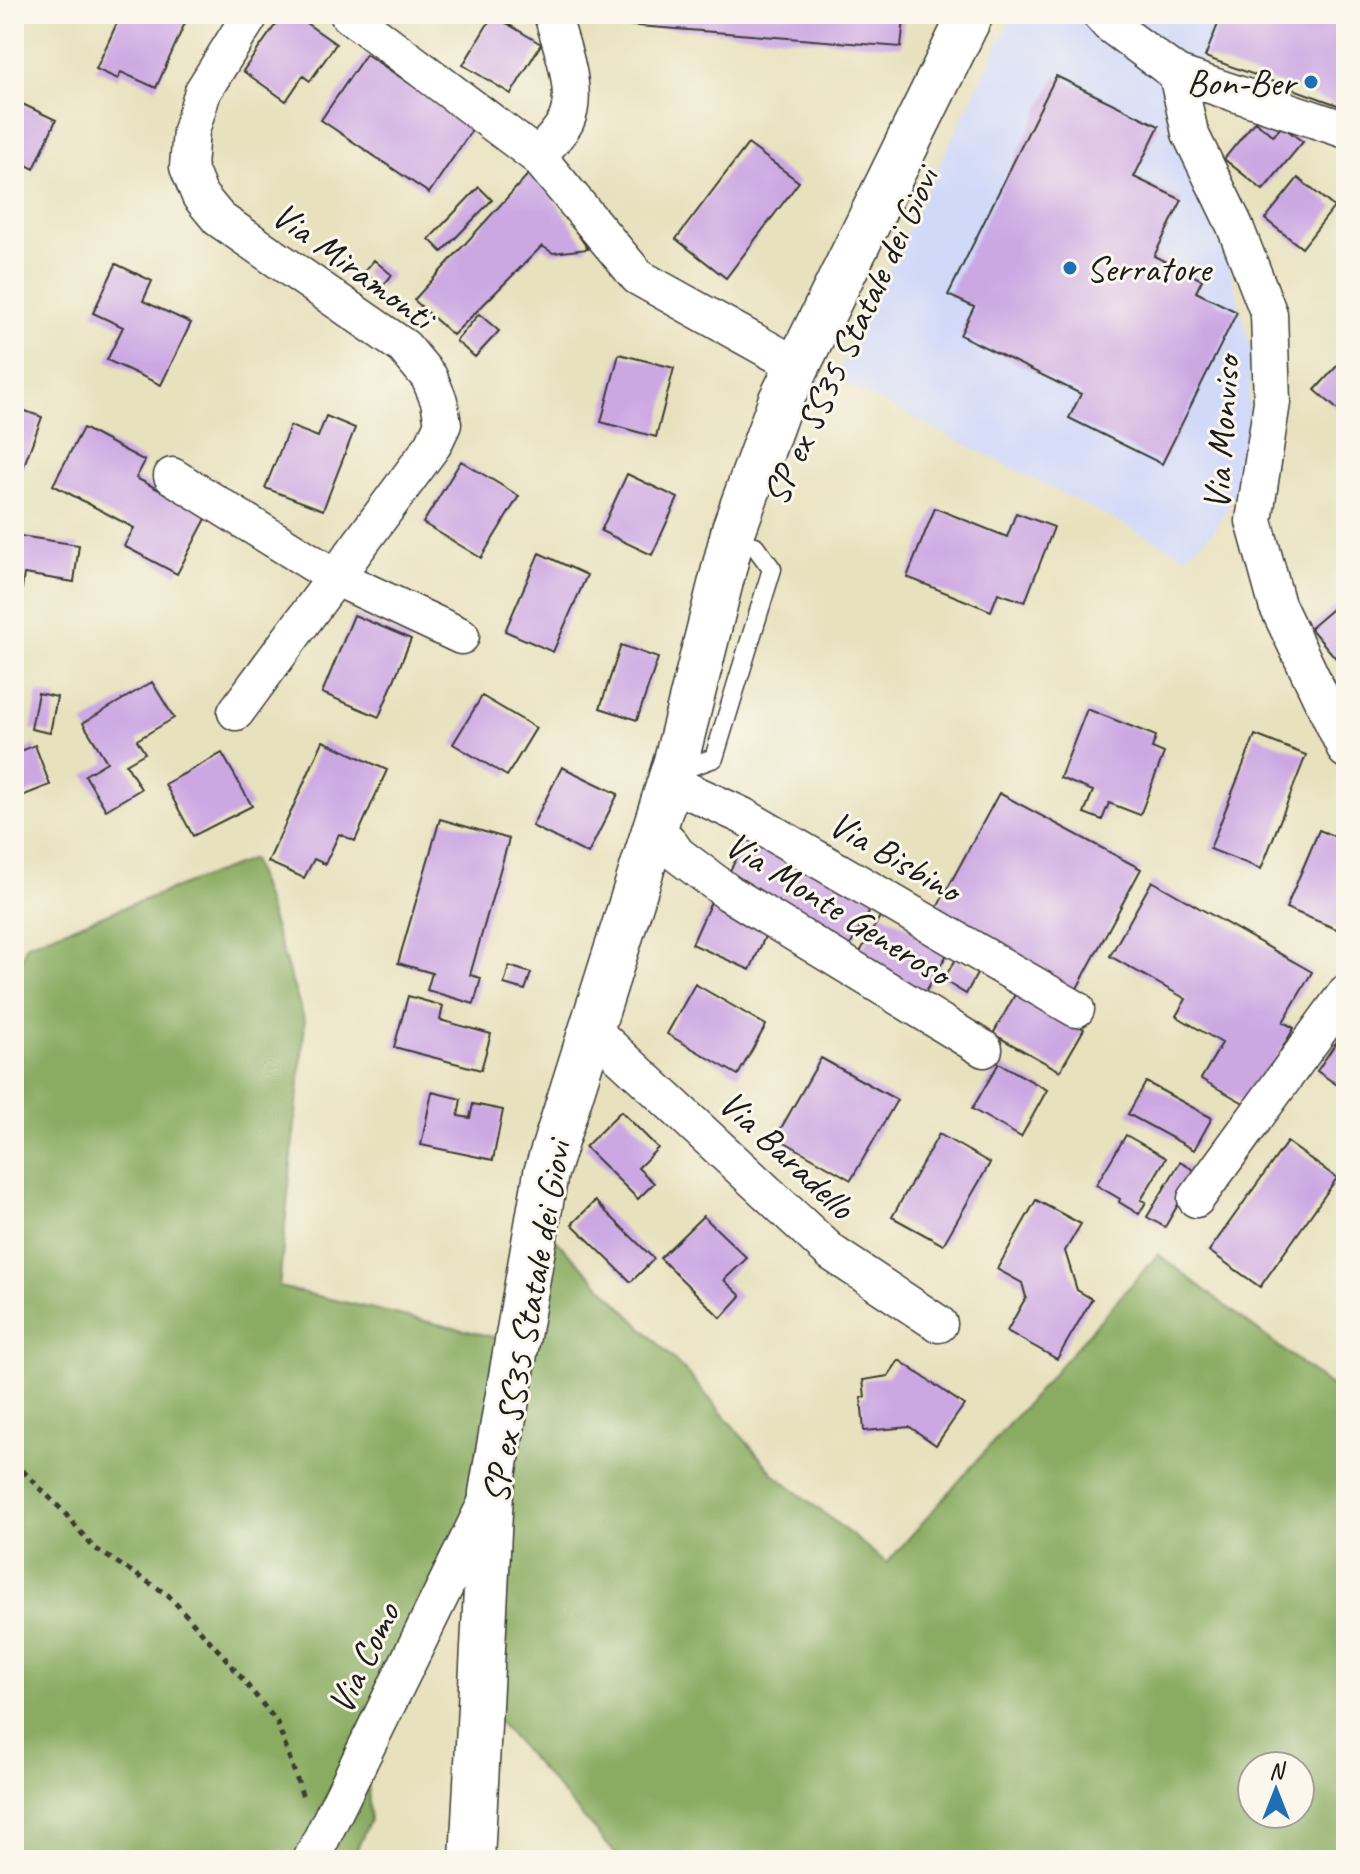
<svg xmlns="http://www.w3.org/2000/svg" width="1360" height="1874" font-family="Caveat,sans-serif">
<style>
.built{fill:#d1d9f9}
.forest{fill:#8aac62;stroke:#53643f;stroke-width:2;fill-rule:evenodd}
.building{fill:#cca8e3}
.lines{fill:none;stroke-linecap:round;stroke-linejoin:round}
.service-casing{stroke:#3b3a34;stroke-width:21}
.minor-casing{stroke:#3b3a34;stroke-width:39}
.primary-casing{stroke:#3b3a34;stroke-width:47}
.path{stroke:#3b3a34;stroke-width:5;stroke-dasharray:6 6;stroke-linecap:butt}
.service{stroke:#fff;stroke-width:18}
.minor{stroke:#fff;stroke-width:36}
.primary{stroke:#fff;stroke-width:44}
.poi-dot{fill:#1f6fb2;stroke:#fbf7ec;stroke-width:3}
.labels{text-anchor:middle;stroke-width:6;stroke-linejoin:round;paint-order:stroke}
.poi-label{font-size:38px;fill:#1c1c1c;stroke:#fbf7ec;text-anchor:end}
.street-label{font-size:38px;fill:#1c1c1c;stroke:#fbf7ec}
</style>
<rect width="100%" height="100%" fill="#fbf7ec"/>
<filter id="ink" filterUnits="userSpaceOnUse"><feTurbulence type="fractalNoise" baseFrequency=".0125" numOctaves="2"/><feDisplacementMap in="SourceGraphic" scale="16" xChannelSelector="R" yChannelSelector="G"/><feConvolveMatrix kernelMatrix="1 2 1 2 8 2 1 2 1" color-interpolation-filters="sRGB"/></filter>
<filter id="wash" filterUnits="userSpaceOnUse"><feTurbulence type="fractalNoise" baseFrequency=".006" numOctaves="4" result="noise"/><feDisplacementMap in="SourceGraphic" scale="32" xChannelSelector="R" yChannelSelector="G"/><feGaussianBlur stdDeviation="1.8" result="paint"/><feColorMatrix in="noise" values="0 0 0 0 0 0 0 0 0 0 0 0 0 0 0 0 0 1.4 0 .05"/><feComposite in="paint" operator="in"/></filter>
<g filter="url(#wash)">
<rect width="100%" height="100%" fill="#e8e1be"/>
<path class="built" d="M1013 14H1346V108L1205 57 1168 113 1226 255 1252 352 1244 477 1214 531 1185 556 835 378Z"/>
<path class="forest" d="M252 859 305 1022 279 1287 502 1339 549 1233 689 1375 774 1474 887 1563 1158 1254 1346 1398V1860H621L482 1703 490 1528 366 1751 370 1820 352 1860H14V978L27 944ZM1252 1766H1300V1814H1252Z"/>
<g id="blocks">
<path class="building" d="M14 14H18L16 37H14Z
M121 14H189L156 88 121 72 118 79 96 69Z
M283 14H293L336 44 310 81 303 76 286 101 243 71Z
M565 14H918V20L904 19 901 47 564 20Z
M1222 14H1346V108L1205 57Z
M493 15 541 44 511 94 463 65Z
M366 54 474 127 429 193 321 120Z
M1056 76 1159 126 1134 177 1182 200 1154 256 1202 280 1196 292 1237 312 1162 464 1069 418 1081 394 960 335 974 307 948 295Z
M14 100 56 120 34 169 14 159Z
M1255 121 1273 136 1282 126 1303 142 1263 190 1224 159Z
M748 144 799 182 726 278 676 239Z
M533 169 588 249 553 253 542 246 453 335 414 300Z
M1298 178 1334 207 1302 248 1265 219Z
M479 187 492 200 442 252 429 239Z
M374 260 392 275 381 288 364 272Z
M116 264 152 281 143 301 191 323 161 385 107 360 123 327 93 313Z
M479 314 499 331 475 357 456 341Z
M619 354 674 368 656 437 601 422Z
M1346 356V417L1315 390Z
M17 408 42 417 23 468 14 465V418Z
M326 416 355 428 323 510 265 488 290 426 318 437Z
M83 428 145 461 136 478 208 515 177 574 124 546 134 528 53 485Z
M461 461 519 496 481 558 423 523Z
M627 474 678 498 652 555 601 531Z
M935 508 1007 537 1016 513 1054 527 1025 602 998 593 991 611 907 577Z
M14 535 79 545 74 582 24 574 16 630Z
M539 553 587 575 553 652 505 631Z
M1338 604 1346 614V670L1310 628Z
M354 615 411 639 379 717 322 693Z
M621 645 658 658 637 720 600 708Z
M152 682 174 718 137 740 145 753 126 764 141 789 106 810 85 775 107 762 83 723Z
M38 693 57 697 50 733 31 729Z
M482 696 536 728 507 776 453 744Z
M1087 709 1156 736 1152 748 1164 753 1140 815 1109 803 1102 820 1084 813 1093 791 1060 778Z
M1255 735 1306 755 1261 869 1210 849Z
M323 741 387 770 355 841 339 834 325 864 314 859 304 878 268 862Z
M35 745 50 785 22 796 14 776V754Z
M222 753 252 806 193 836 165 784Z
M562 767 618 794 588 854 532 826Z
M999 793 1141 869 1074 994 932 917Z
M440 819 509 839 470 975 481 978 474 1004 427 990 432 973 398 963Z
M753 830 876 900 847 951 724 881Z
M1319 830 1346 841 1338 859 1346 862V933L1286 908Z
M1152 881 1312 972 1283 1022 1294 1028 1249 1106 1201 1079 1222 1043 1176 1016 1186 999 1110 956Z
M714 895 772 921 750 970 692 944Z
M882 913 949 951 922 998 855 961Z
M956 959 978 972 966 994 943 980Z
M509 966 531 973 525 990 504 984Z
M695 984 766 1025 738 1075 667 1034Z
M1017 991 1084 1029 1060 1071 993 1034Z
M408 996 443 1006 440 1020 491 1034 481 1070 394 1047Z
M1346 1028V1091L1317 1071Z
M821 1058 897 1100 851 1180 776 1137Z
M999 1063 1047 1090 1021 1137 972 1109Z
M1146 1082 1212 1118 1194 1150 1128 1114Z
M432 1092 461 1099 458 1116 470 1118 473 1104 503 1110 493 1160 421 1145Z
M621 1111 658 1148 638 1168 654 1183 638 1199 585 1147Z
M939 1134 990 1163 943 1245 892 1217Z
M1126 1135 1166 1158 1141 1200 1146 1202 1139 1214 1119 1202 1120 1199 1096 1185Z
M1287 1142 1337 1178 1260 1287 1209 1251Z
M1180 1162 1197 1172 1165 1227 1147 1217Z
M1036 1200 1081 1224 1065 1251 1077 1290 1092 1299 1057 1359 1007 1331 1026 1297 1022 1283 997 1269Z
M595 1201 654 1259 631 1282 572 1224Z
M703 1216 747 1258 724 1280 741 1296 721 1318 660 1258Z
M899 1360 964 1405 936 1445 910 1427 864 1431 861 1397H865L863 1380 888 1376Z"/>
</g>
</g>
<g filter="url(#ink)">
<use href="#blocks" fill-opacity="0" stroke="#3b3a34" stroke-width="2"/>
<g class="lines">
<g class="service-casing">
<path id="service" d="M675 772 714 758 772 569 755 546"/>
</g>
<g class="minor-casing">
<path id="minor" d="M348 14 538 157 638 277 798 366
M1100 14 1109 24 1177 74 1346 130
M1177 74 1190 133 1234 224 1269 314 1272 402 1254 521 1277 605 1346 750
M538 157C546 146 560 133 566 121 580 91 560 43 552 14
M172 476 335 577 461 636
M236 712 433 445 443 424 439 401 429 377 404 347 219 219 200 196 188 167 191 131 203 91 251 14
M669 782 743 816 1076 1009
M653 834 668 841 677 854 729 893 984 1049
M591 1029 832 1253 939 1324
M1196 1199 1346 993
M311 1860 488 1499"/>
</g>
<g class="primary-casing">
<path id="primary" d="M472 1860 491 1493 546 1173 676 761 734 529 780 402 971 14"/>
</g>
<path class="path" d="M14 1462 63 1511 93 1547 168 1595 227 1660 277 1722 304 1800"/>
<use href="#service" class="service"/>
<use href="#minor" class="minor"/>
<use href="#primary" class="primary"/>
</g>
</g>
<g class="poi-dot">
<circle cx="1311" cy="82" r="8"/>
<circle cx="1070" cy="268" r="8"/>
</g>
<g class="labels">
<g class="poi-label">
<text x="1295" y="95">Bon-Ber</text>
<text x="1086" y="281" text-anchor="start">Serratore</text>
</g>
<g class="street-label">
<text transform="translate(353 265) rotate(36)" y="13">Via Miramonti</text>
<text transform="translate(850 336) rotate(-65)" y="13">SP ex SS35 Statale dei Giovi</text>
<text transform="translate(1221 433) rotate(-86)" y="13">Via Monviso</text>
<text transform="translate(895 856) rotate(30)" y="13">Via Bisbino</text>
<text transform="translate(838 908) rotate(32)" y="13">Via Monte Generoso</text>
<text transform="translate(787 1154) rotate(43)" y="13">Via Baradello</text>
<text transform="translate(526 1322) rotate(-80)" y="13">SP ex SS35 Statale dei Giovi</text>
<text transform="translate(363 1658) rotate(-64)" y="13">Via Como</text>
</g>
</g>
<rect width="1360" height="1874" fill="none" stroke="#fbf7ec" stroke-width="48"/>
<g transform="translate(1276 1790)"><circle r="38" fill="#fbf7ec" stroke="#a29f99" stroke-width="2"/>
<path d="M0-6L14 30L0 20L-14 30Z" fill="#1f6fb2"/>
<text y="-12" font-size="22" font-weight="bold" text-anchor="middle" fill="#1c1c1c">N</text>
</g>
</svg>
